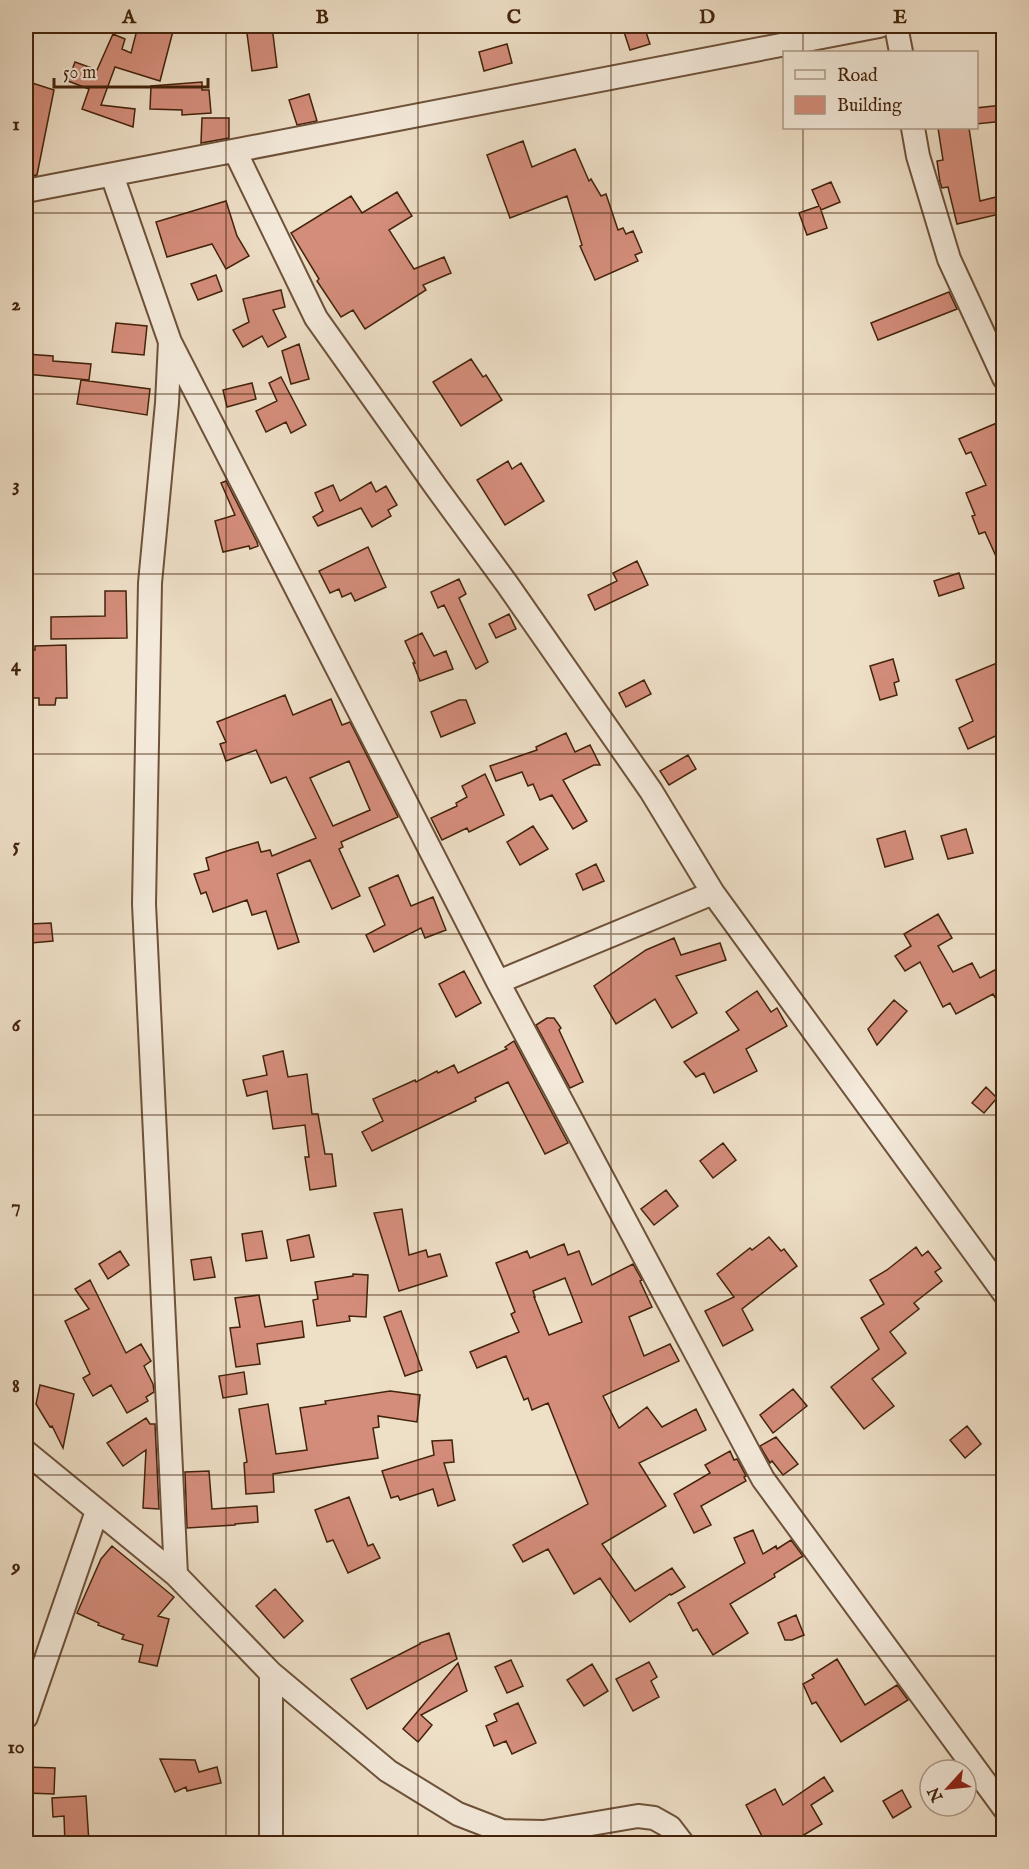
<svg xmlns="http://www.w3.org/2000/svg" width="1029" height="1869" font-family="'IM FELL English',serif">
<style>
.building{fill:#d48d7b;stroke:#43230b;stroke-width:1.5;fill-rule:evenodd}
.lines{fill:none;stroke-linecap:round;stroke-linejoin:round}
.minor-casing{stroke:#6e523a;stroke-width:26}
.minor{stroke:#f4eadb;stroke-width:22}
.grid{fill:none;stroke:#43230b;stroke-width:1.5;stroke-opacity:0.55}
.neatline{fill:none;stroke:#43230b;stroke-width:2}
.grid-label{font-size:20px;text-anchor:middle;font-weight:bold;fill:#43230b}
</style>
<rect width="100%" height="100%" fill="#eedfc7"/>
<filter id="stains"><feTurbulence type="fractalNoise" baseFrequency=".00333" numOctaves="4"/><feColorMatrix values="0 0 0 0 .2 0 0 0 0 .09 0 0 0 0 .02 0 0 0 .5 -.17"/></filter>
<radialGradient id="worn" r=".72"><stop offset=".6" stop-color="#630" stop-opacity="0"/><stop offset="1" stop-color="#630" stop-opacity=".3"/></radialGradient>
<path class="building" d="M138 26 173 31 160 81 115 67 101 105 135 109 133 127 82 109 89 89 68 81 75 62 97 70 113 34 125 39 122 49 131 53Z
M246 26H272L277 67 252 71Z
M634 26H644L650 44 630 50 623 29Z
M507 44 512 63 484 71 479 52Z
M26 81 54 90 37 175 26 177Z
M202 82V90H209L211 113 182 115V110L150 109 151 86Z
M309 94 317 121 297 125 289 100Z
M1002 105 1004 121 976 124V108Z
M202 118H229V138L201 143Z
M938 128H969L980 201 1004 195V213L957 224 948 187 942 188 940 182 937 161 943 160Z
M523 141 532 167 575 149 589 181 591 179 601 196 606 194 618 230 623 228 626 234 633 231 642 252 635 255 638 261 595 280 580 246 582 245 567 196 510 218 487 155Z
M831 182 840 202 821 210 820 207 827 228 807 235 799 213 819 206 812 190Z
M397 192 412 216 389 230 414 269 444 257 451 273 423 285 426 290 365 329 353 310 341 317 317 281 319 279 291 233 351 196 362 213Z
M226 201 237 236 249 256 226 269 212 244 167 257 156 222Z
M216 275 222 291 198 300 191 284Z
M281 290 285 307 273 310 286 337 268 347 262 336 243 347 233 330 249 322 243 299Z
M949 292 957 309 878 340 871 323Z
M116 323 147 326 144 355 112 352Z
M299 344 309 379 291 384 282 351Z
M26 354 53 356V361L91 364 89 380 26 374Z
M471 359 483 377 486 375 502 400 461 426 433 382Z
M281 377 306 425 291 433 286 422 266 432 256 411 277 401 269 383Z
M81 380 150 389 147 415 77 404Z
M252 383 256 399 227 407 223 390Z
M1004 420V574L985 532 979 534 972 516 975 515 966 493 986 485 971 452 966 454 959 439Z
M508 461 512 469 521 463 544 501 505 525 477 480Z
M226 481 257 542 258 546 250 549 249 546 223 552 215 521 235 515 221 483Z
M371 482 376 492 386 486 397 505 388 510 391 516 372 527 361 508 318 526 313 517 323 511 315 493 333 485 340 501Z
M368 547 386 587 355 601 351 593 342 597 339 589 330 593 319 571Z
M637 561 648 585 595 610 588 595 617 581 613 573Z
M959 573 964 588 939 596 934 581Z
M459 579 466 594 459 598 488 662 476 669 444 605 438 608 431 592Z
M105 591H126L127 638 51 639V617L105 616Z
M509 614 516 629 496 638 489 624Z
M422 633 434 656 446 651 453 669 420 681 413 663H415L405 641Z
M66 645 67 698H56L55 705H39V698H26V650H35V646Z
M893 659 899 681 894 683 897 695 880 700 870 666Z
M1004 660V732L968 749 959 728 973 721 956 680Z
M644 680 651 694 626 707 619 693Z
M285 695 293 715 331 699 342 725 350 722 398 817 341 842 343 847 339 849 360 896 332 909 310 860 277 874 299 942 278 949 266 911 252 915 247 900 213 912 206 892 201 894 194 874 209 870 206 858 230 850 258 842 261 852 270 850 272 856 316 838 286 777 271 783 256 750 226 761 220 744 226 742 217 722ZM349 761 370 810 333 826 310 778Z
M459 700H466L475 723 441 737 431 712Z
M566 733 575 752 590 745 600 765H594L563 780 587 821 573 829 552 795 540 800 533 784 528 786 522 772 496 781 490 766 537 750 536 747Z
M688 755 696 769 669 785 660 771Z
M485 774 504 815 469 832 467 828 442 840 431 818 457 806 456 803 467 797 462 786Z
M533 826 548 849 520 865 507 842Z
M966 829 973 853 948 859 941 836Z
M905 831 913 859 885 867 877 839Z
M596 864 604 881 583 890 576 874Z
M398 875 411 906 433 897 446 930 425 938 421 928 374 952 366 935 385 925 369 888Z
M938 914 952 938 938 946 953 972 972 963 980 978 1004 965V1012L993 994 956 1014 950 1003 943 1007 920 962 905 971 895 956 911 946 904 934Z
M51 923 53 941 31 943 29 924Z
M674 938 681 955 720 943 726 960 676 976 697 1013 672 1028 655 999 616 1024 594 986 646 950Z
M464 971 481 1003 456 1017 439 984Z
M757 991 771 1012 777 1008 787 1026 746 1049 757 1071 714 1093 704 1073 696 1077 684 1062 739 1030 726 1012Z
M894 1000 907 1011 877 1045 868 1029Z
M547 1018H554L561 1028 559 1030 583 1082 570 1088 536 1025Z
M514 1041 568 1143 545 1154 508 1082 475 1098 476 1101 372 1151 362 1132 383 1121 373 1099 415 1080 416 1082 437 1071 438 1073 454 1065 458 1073 507 1049 505 1047Z
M283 1051 288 1077 307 1074 312 1114H318L325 1154H332L336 1186 310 1190 305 1157H309L305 1125 273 1129 267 1091 247 1096 243 1080 267 1075 263 1056Z
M986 1087 997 1098 984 1113 972 1103Z
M723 1143 736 1160 713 1178 700 1161Z
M666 1190 678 1206 654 1225 641 1209Z
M402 1209 409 1255 426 1250 428 1257 440 1254 447 1276 399 1291 374 1213Z
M262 1231 267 1258 246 1261 242 1234Z
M309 1235 314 1257 291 1261 287 1240Z
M769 1237 781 1251 784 1249 797 1266 742 1309 753 1330 723 1346 705 1311 734 1297 717 1274 750 1248 752 1250Z
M564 1244 568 1255 579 1251 592 1285 633 1264 642 1280 640 1281 652 1307 629 1317 644 1356 670 1344 679 1361 603 1396 619 1428 647 1407 662 1427 696 1409 706 1430 639 1463 666 1506 602 1544 635 1591 672 1568 685 1587 671 1595 670 1594 630 1622 600 1578 574 1594 548 1549 523 1562 513 1545 588 1504 548 1403 532 1410 528 1398 524 1400 506 1356 477 1368 470 1352 519 1332 511 1314 515 1312 496 1263 527 1251 530 1258ZM565 1278 582 1322 549 1335 534 1297H535L533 1291Z
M916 1247 922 1256 928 1251 941 1268 935 1272 942 1281 914 1303 919 1309 890 1332 906 1353 872 1379 894 1406 864 1429 831 1387 879 1349 861 1318 884 1304 870 1280 887 1270Z
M120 1251 129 1265 108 1279 99 1264Z
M211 1257 215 1277 194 1280 191 1260Z
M353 1274 368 1275 366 1317 349 1316 350 1321 317 1326 313 1300 318 1299 315 1282 353 1276Z
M90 1280 126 1353 141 1344 151 1361 144 1366 153 1384 154 1392 146 1397 148 1401 127 1413 111 1385 93 1396 83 1378 90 1374 65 1321 89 1309 75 1289Z
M259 1295 265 1327 302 1321 304 1337 257 1344 260 1364 236 1367 230 1328 240 1327 235 1298Z
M401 1311 422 1370 405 1376 384 1317Z
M244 1372 247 1394 223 1398 219 1376Z
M40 1385 74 1394 63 1448 52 1426 50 1427 36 1404Z
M793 1389 807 1406 773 1433 760 1415Z
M390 1391 420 1395 417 1422 378 1416 379 1427 373 1428 378 1458 273 1474 274 1492 246 1494 244 1463 247 1462 239 1409 268 1404 276 1454 307 1450 300 1408 326 1404 325 1401Z
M146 1418 150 1424H155L159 1509 143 1508 146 1450 123 1466 107 1443Z
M967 1426 981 1444 965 1458 950 1440Z
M776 1437 798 1464 783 1475 772 1461 770 1463 760 1446Z
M452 1440 454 1462 444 1463 455 1500 438 1506 433 1489 400 1500 398 1496 391 1498 382 1471 434 1455 432 1441Z
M730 1451 734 1460 737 1459 746 1476 744 1477 746 1481 701 1506 711 1525 694 1533 674 1494 710 1473 705 1465Z
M209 1471 212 1509 257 1506 258 1522 235 1524V1525L187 1528 185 1472Z
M349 1497 368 1546 373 1544 380 1558 348 1573 333 1540 327 1542 315 1510Z
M753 1530 763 1554 776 1546 777 1549 791 1540 803 1556 774 1574 775 1577 730 1604 748 1633 713 1655 697 1629 693 1631 678 1603 745 1563 734 1538Z
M112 1546 174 1597 158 1616 169 1619 157 1666 139 1662 143 1645 122 1639 124 1635 98 1625 99 1623 77 1613 101 1559Z
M275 1589 303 1621 284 1638 256 1606Z
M796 1615 804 1635 792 1640H785L778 1623Z
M449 1633 457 1659 367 1709 351 1679 420 1644V1643Z
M837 1659 865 1705 897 1685 908 1700 841 1742 816 1702 812 1704 803 1684 814 1678 812 1675Z
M511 1660 523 1686 507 1693 495 1667Z
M649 1662 657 1677 651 1681 659 1697 633 1711 616 1679Z
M458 1663 467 1691 421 1715 432 1725 418 1742 403 1729Z
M592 1664 608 1691 584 1706 567 1680Z
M518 1703 536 1743 512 1754 506 1741 494 1746 486 1726 497 1721 494 1714Z
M160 1759 195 1760 199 1772 217 1767 221 1783 187 1791 186 1787 175 1792Z
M26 1767 55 1768 54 1794 26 1793Z
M824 1777 833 1791 811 1805 822 1824 789 1844H766L746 1805 775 1789 783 1805Z
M902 1790 911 1807 893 1818 883 1801Z
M86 1796 89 1843 65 1844 64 1816 53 1817 52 1798Z"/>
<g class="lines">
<g class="minor-casing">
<path id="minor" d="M896 26 901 52
M913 128 918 156 949 259 1004 378
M235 151 316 318 436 487 507 584 651 791 713 893 1004 1293
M112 175 170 342 498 982 763 1479 1004 1808
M26 191 879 26
M170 342 167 403 150 583 144 904 176 1575
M498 982 713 893
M26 1452 176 1575 271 1673 388 1771 458 1814 502 1831 544 1832 638 1816 654 1818 670 1827 683 1844
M26 1717 97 1511
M271 1844V1673"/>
</g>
<use href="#minor" class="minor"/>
</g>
<path class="grid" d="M226 26V1844M418 26V1844M611 26V1844M803 26V52M803 128V1844M26 213H1004M26 394H1004M26 574H1004M26 754H1004M26 934H1004M26 1115H1004M26 1295H1004M26 1475H1004M26 1656H1004"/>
<rect width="1029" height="1869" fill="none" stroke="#eedfc7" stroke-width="66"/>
<rect x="783" y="51" width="195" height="78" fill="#f4eadb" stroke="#ad9a88" stroke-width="1.5"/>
<rect x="795" y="70" width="30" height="9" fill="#f4eadb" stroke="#ad9a88" stroke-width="1.5"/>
<text x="837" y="81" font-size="18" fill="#43230b">Road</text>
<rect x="795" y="96" width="30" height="18" fill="#d48d7b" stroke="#ad9a88" stroke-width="1.5"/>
<text x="837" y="111" font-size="18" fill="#43230b">Building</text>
<g transform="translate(948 1788) rotate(243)"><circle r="28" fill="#f4eadb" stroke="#ad9a88" stroke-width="1.5"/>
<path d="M0-4.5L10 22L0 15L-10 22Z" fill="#8f2418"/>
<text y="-9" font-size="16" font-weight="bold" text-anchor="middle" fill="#43230b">N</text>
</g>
<path d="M54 78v9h154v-9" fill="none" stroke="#43230b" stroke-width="3"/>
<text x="63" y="78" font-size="18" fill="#43230b" stroke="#f4eadb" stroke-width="4.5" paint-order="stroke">50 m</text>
<rect x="33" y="33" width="963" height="1803" class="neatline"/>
<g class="grid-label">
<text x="129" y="23">A</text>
<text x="322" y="23">B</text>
<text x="514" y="23">C</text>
<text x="707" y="23">D</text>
<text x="900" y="23">E</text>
<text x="16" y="130">1</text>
<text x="16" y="310">2</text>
<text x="16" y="491">3</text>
<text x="16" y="671">4</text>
<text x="16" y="851">5</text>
<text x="16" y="1031">6</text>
<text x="16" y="1212">7</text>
<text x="16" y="1392">8</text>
<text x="16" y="1572">9</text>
<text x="16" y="1753">10</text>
</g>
<rect width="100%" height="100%" filter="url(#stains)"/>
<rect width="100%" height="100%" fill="url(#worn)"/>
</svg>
